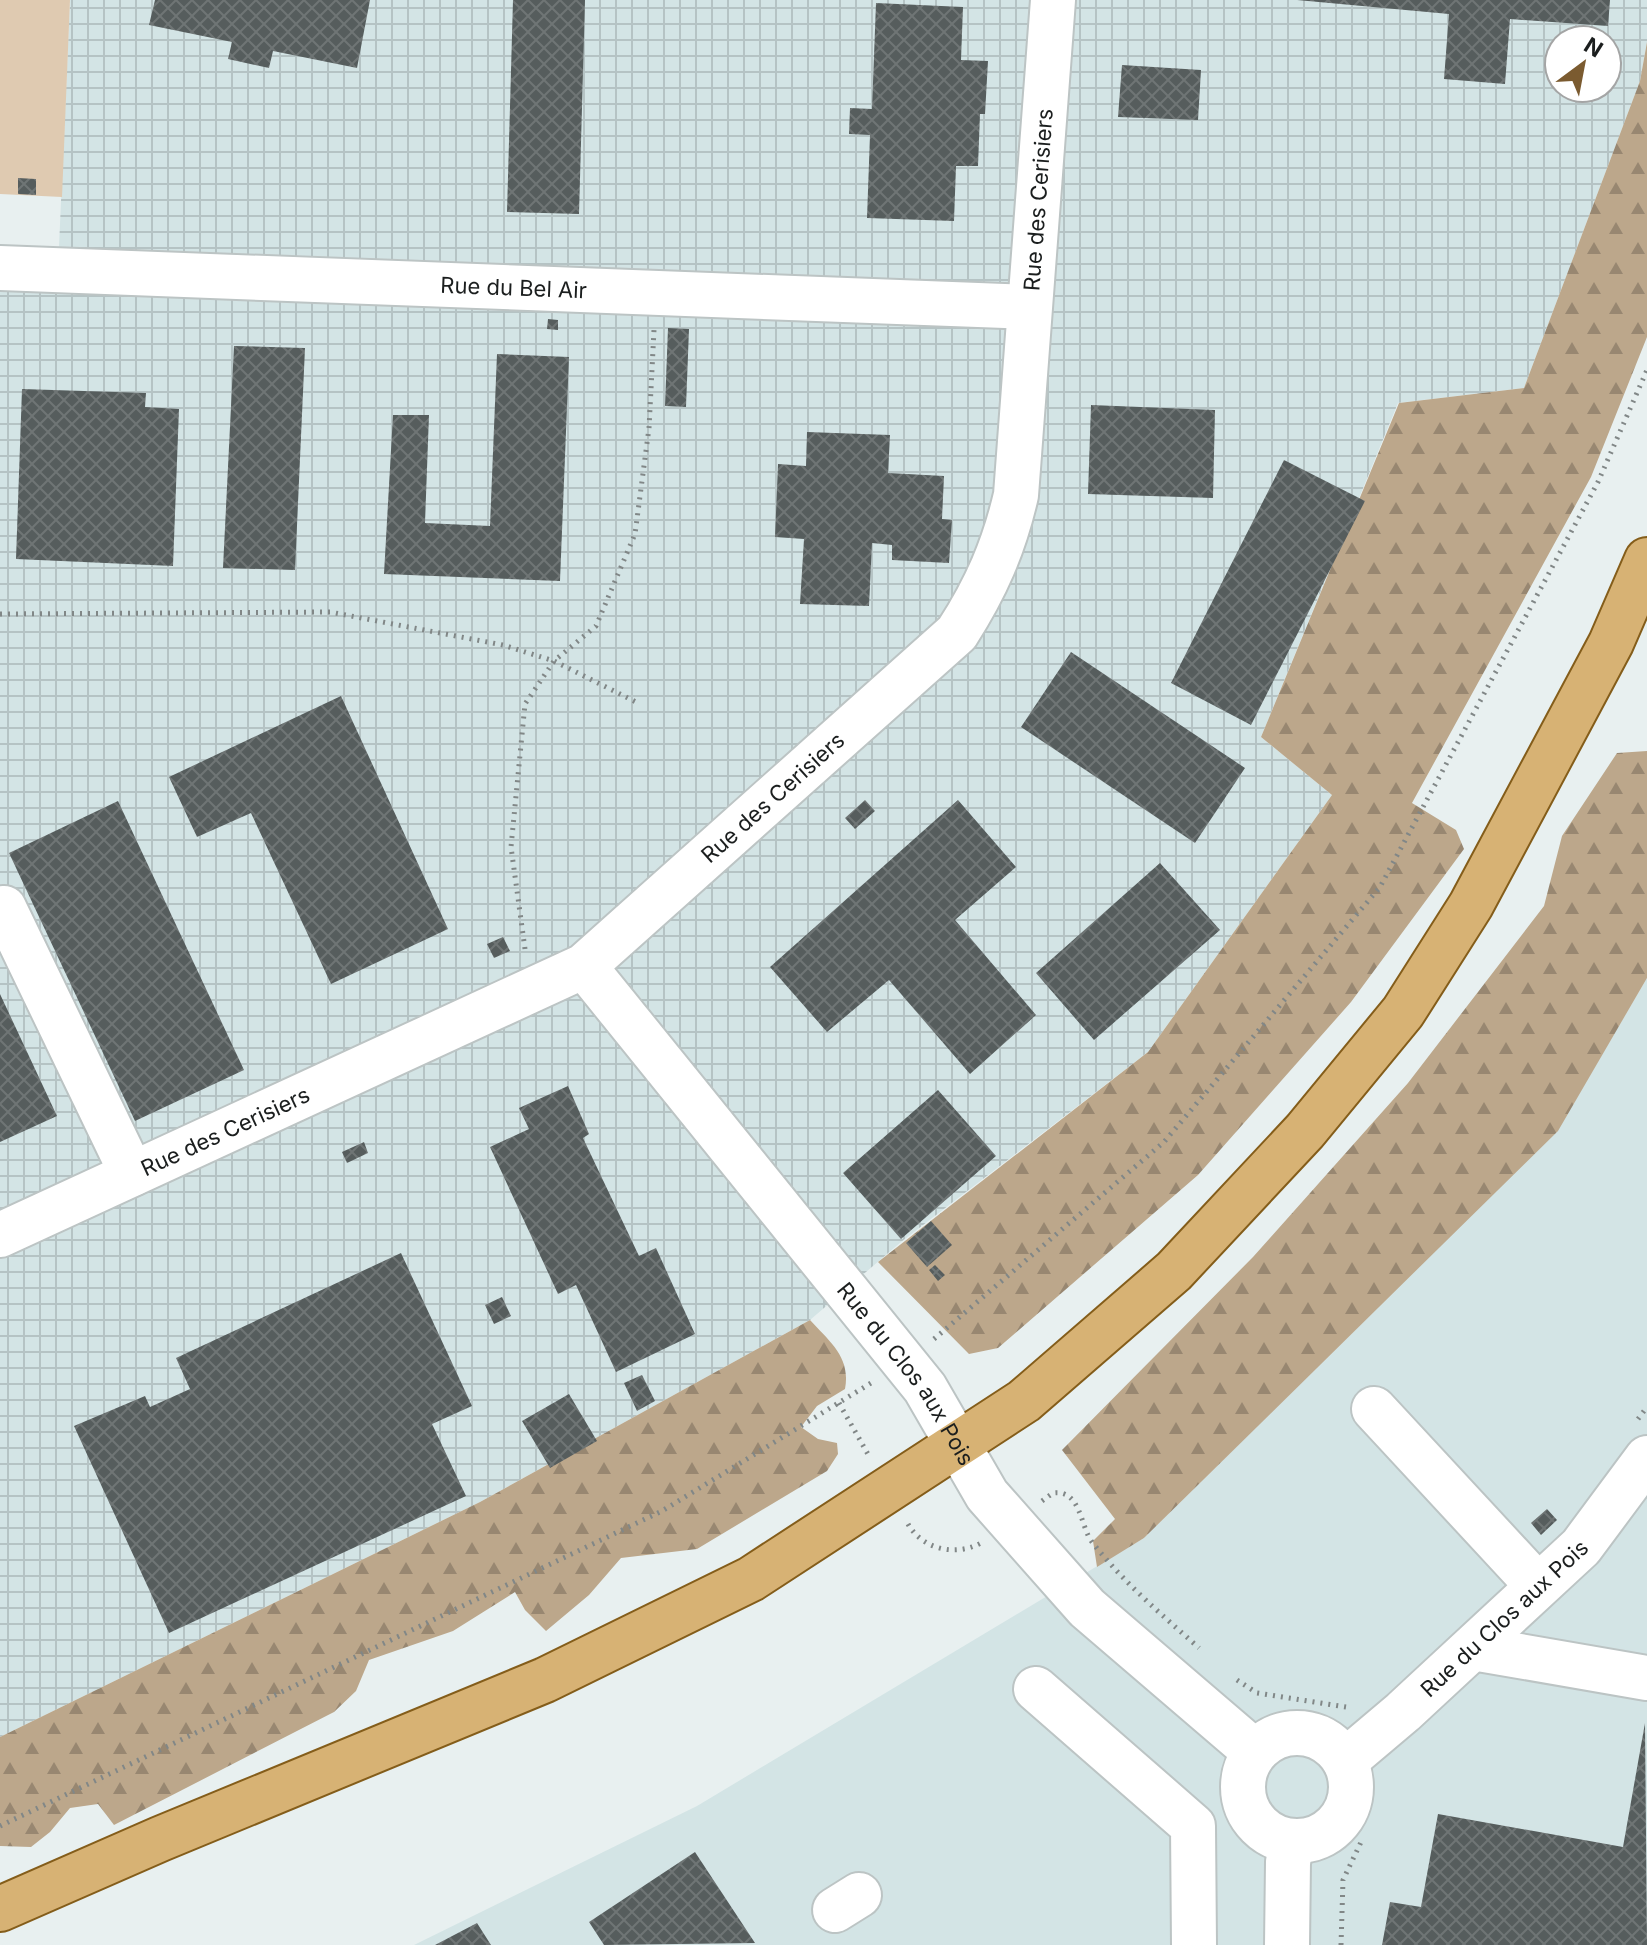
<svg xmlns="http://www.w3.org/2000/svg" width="1647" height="1945" font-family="Inter,sans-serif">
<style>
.built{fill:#d3e4e5}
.industrial{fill:url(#industrial-grid);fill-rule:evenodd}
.green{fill:#dfcab1}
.forest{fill:url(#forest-firs)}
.building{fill:url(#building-cross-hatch)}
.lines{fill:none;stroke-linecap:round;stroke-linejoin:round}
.minor-casing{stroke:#bcc4c4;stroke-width:48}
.major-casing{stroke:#845d1a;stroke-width:48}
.path{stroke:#818787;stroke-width:5;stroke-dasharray:2 6;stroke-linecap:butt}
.minor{stroke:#fff;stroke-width:44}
.major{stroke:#d7b274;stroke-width:44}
.labels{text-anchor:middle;stroke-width:8;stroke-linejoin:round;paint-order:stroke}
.street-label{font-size:22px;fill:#1b1e1e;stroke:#fff}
</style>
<defs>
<pattern id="industrial-grid" width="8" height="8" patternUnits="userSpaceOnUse" patternTransform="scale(2)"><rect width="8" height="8" fill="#d3e4e5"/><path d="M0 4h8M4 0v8" fill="none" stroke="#b5c3c4"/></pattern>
<pattern id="forest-firs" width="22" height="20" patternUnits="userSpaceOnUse" patternTransform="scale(2)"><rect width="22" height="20" fill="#bca78b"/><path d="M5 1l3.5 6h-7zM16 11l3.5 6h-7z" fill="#988771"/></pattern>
<pattern id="building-cross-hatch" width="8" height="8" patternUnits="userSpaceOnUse" patternTransform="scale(2)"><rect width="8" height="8" fill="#565d5d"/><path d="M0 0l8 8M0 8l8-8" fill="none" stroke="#6f7575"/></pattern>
</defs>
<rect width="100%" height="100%" fill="#e8f0f0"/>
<path class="built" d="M1647 978V1945H414L697 1806 1144 1538 1557 1131Z"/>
<path class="industrial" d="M70 0H1647V42L1640 81 1524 388 1398 403 1261 737 1332 795 1148 1052 901 1242 810 1320 480 1502 0 1737V268L58 269ZM1559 40H1607V88H1559Z"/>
<path class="green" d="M0 0H70L62 197 0 194Z"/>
<path class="forest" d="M1647 42V337L1591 477 1412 803 1456 830 1464 849 1351 1002 1198 1175 998 1348 969 1354 878 1262 1148 1052 1332 795 1261 737 1399 403 1524 388 1640 81Z
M1647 751V978L1558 1131 1144 1538 1097 1567 1093 1541 1115 1519 1062 1450 1253 1257 1408 1083 1544 906 1562 836 1617 753Z
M810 1320C830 1342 851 1357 845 1389L817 1406 801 1427 818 1439 837 1443 838 1454 827 1471 697 1549 621 1558 589 1595 546 1631 525 1610 515 1592 453 1631 369 1660 356 1691 334 1712 114 1825 98 1804 70 1808 50 1832 31 1847 0 1846V1737L480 1502Z"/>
<path class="building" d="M155 0H370L357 68 273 51 269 68 228 59 232 42 149 25Z
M513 0H585L579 214 507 212Z
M1297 0H1610L1608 26 1510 19 1505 84 1444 79 1449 14Z
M876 3 963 7 961 60 988 61 985 114H980L978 166H956L954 221 867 218 870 135 849 134 850 108 872 109Z
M1122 65 1201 70 1198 120 1118 117Z
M18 178 36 179V195L18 194Z
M548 319 558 320V330L547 329Z
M668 328 689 329 686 407 665 406Z
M234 346 305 348 295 570 223 568Z
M497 354 569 357 560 581 384 574 393 415H429L425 523 490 526Z
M22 389 146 393 145 407 179 409 173 566 16 559Z
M1091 405 1215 410 1213 498 1088 494Z
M807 432 890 435 888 473 944 476 942 519 952 520 949 563 892 560V545L872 543 869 606 800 604 804 539 775 537 778 464 806 466Z
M1284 460 1365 501 1251 725 1171 683Z
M1071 652 1245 768 1195 843 1021 727Z
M341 696 448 929 331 984 251 813 197 837 169 777Z
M865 800 875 811 855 829 845 818Z
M958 800 1016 867 955 920 1036 1015 970 1074 889 980 827 1032 770 967Z
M118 801 244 1070 135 1121 9 853Z
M1160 863 1220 930 1094 1040 1036 973Z
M503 937 510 951 494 958 487 944Z
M0 994 57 1116 0 1142Z
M568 1086 589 1134 583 1138 639 1256 656 1248 695 1334 616 1372 576 1285 558 1294 490 1147 529 1129 519 1108Z
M938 1090 996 1156 901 1239 843 1173Z
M364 1142 368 1153 347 1163 342 1152Z
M931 1221 952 1245 927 1267 906 1243Z
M401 1253 472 1406 432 1424 466 1496 169 1633 74 1426 145 1396 150 1407 190 1389 176 1358Z
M935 1265 945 1275 938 1281 929 1270Z
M502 1297 511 1316 494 1324 485 1305Z
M642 1375 655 1401 637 1411 624 1383Z
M569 1394 597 1441 550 1468 522 1421Z
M1547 1509 1557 1520 1541 1535 1531 1523Z
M1645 1723 1647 1945H1382L1390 1902 1421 1907 1438 1814 1623 1847Z
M695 1852 755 1943 604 1945 589 1922Z
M477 1923 491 1945H435Z"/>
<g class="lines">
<g class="minor-casing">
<g id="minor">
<path id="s1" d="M0 268 1029 307"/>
<path d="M4 908 132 1174"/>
<path id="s2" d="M584 966 925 1388 987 1495 1087 1608 1255 1752"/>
<path id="s3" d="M0 1235 584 966 957 633C986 588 1004 547 1016 495L1053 0"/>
<path d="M1374 1409 1538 1586"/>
<path d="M1473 1648 1647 1678"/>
<path d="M1036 1689 1193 1826 1194 1945"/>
<circle cx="1297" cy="1787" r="54"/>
<path id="s4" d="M1345 1761 1403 1712 1581 1547 1647 1458"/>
<path d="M835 1910 859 1895"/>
<path d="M1287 1945 1288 1862 1292 1842"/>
</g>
</g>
<g class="major-casing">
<path id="major" d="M0 1909 160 1839 545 1680 751 1579 1024 1401 1174 1271 1305 1131 1403 1012 1471 905 1611 643 1647 560"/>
</g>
<path class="path" d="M0 614 330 612 503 645 554 661 638 703
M525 949 511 847 525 704 554 661 596 626 635 534 649 428 654 330
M934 1339 1164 1142 1380 887 1598 482 1647 370
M839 1403 869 1456
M1638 1419 1647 1407
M1042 1501 1053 1493C1081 1489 1080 1526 1092 1542 1123 1582 1161 1614 1199 1648
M908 1524C922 1549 955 1557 981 1543
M1237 1680 1257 1693 1346 1707
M0 1826 662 1511 871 1383
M1341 1945 1343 1880 1362 1840"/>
<use href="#minor" class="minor"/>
<use href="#major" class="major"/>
</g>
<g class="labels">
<g class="street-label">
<text dy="8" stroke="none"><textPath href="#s3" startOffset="1590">Rue des Cerisiers</textPath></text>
<text dy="8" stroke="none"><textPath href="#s1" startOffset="514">Rue du Bel Air</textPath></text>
<text dy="8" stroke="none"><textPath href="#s3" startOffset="896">Rue des Cerisiers</textPath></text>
<text dy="8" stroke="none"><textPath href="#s3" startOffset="248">Rue des Cerisiers</textPath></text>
<text dy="8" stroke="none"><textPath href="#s2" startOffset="520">Rue du Clos aux Pois</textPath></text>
<text dy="8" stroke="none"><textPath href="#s4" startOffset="214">Rue du Clos aux Pois</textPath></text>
</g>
</g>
<g transform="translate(1583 64) rotate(32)"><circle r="38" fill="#ffffff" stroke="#a4a5a5" stroke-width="2"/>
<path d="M0-6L14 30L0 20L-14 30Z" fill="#7b5b30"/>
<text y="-12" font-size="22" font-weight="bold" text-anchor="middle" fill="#1b1e1e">N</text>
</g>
</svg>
